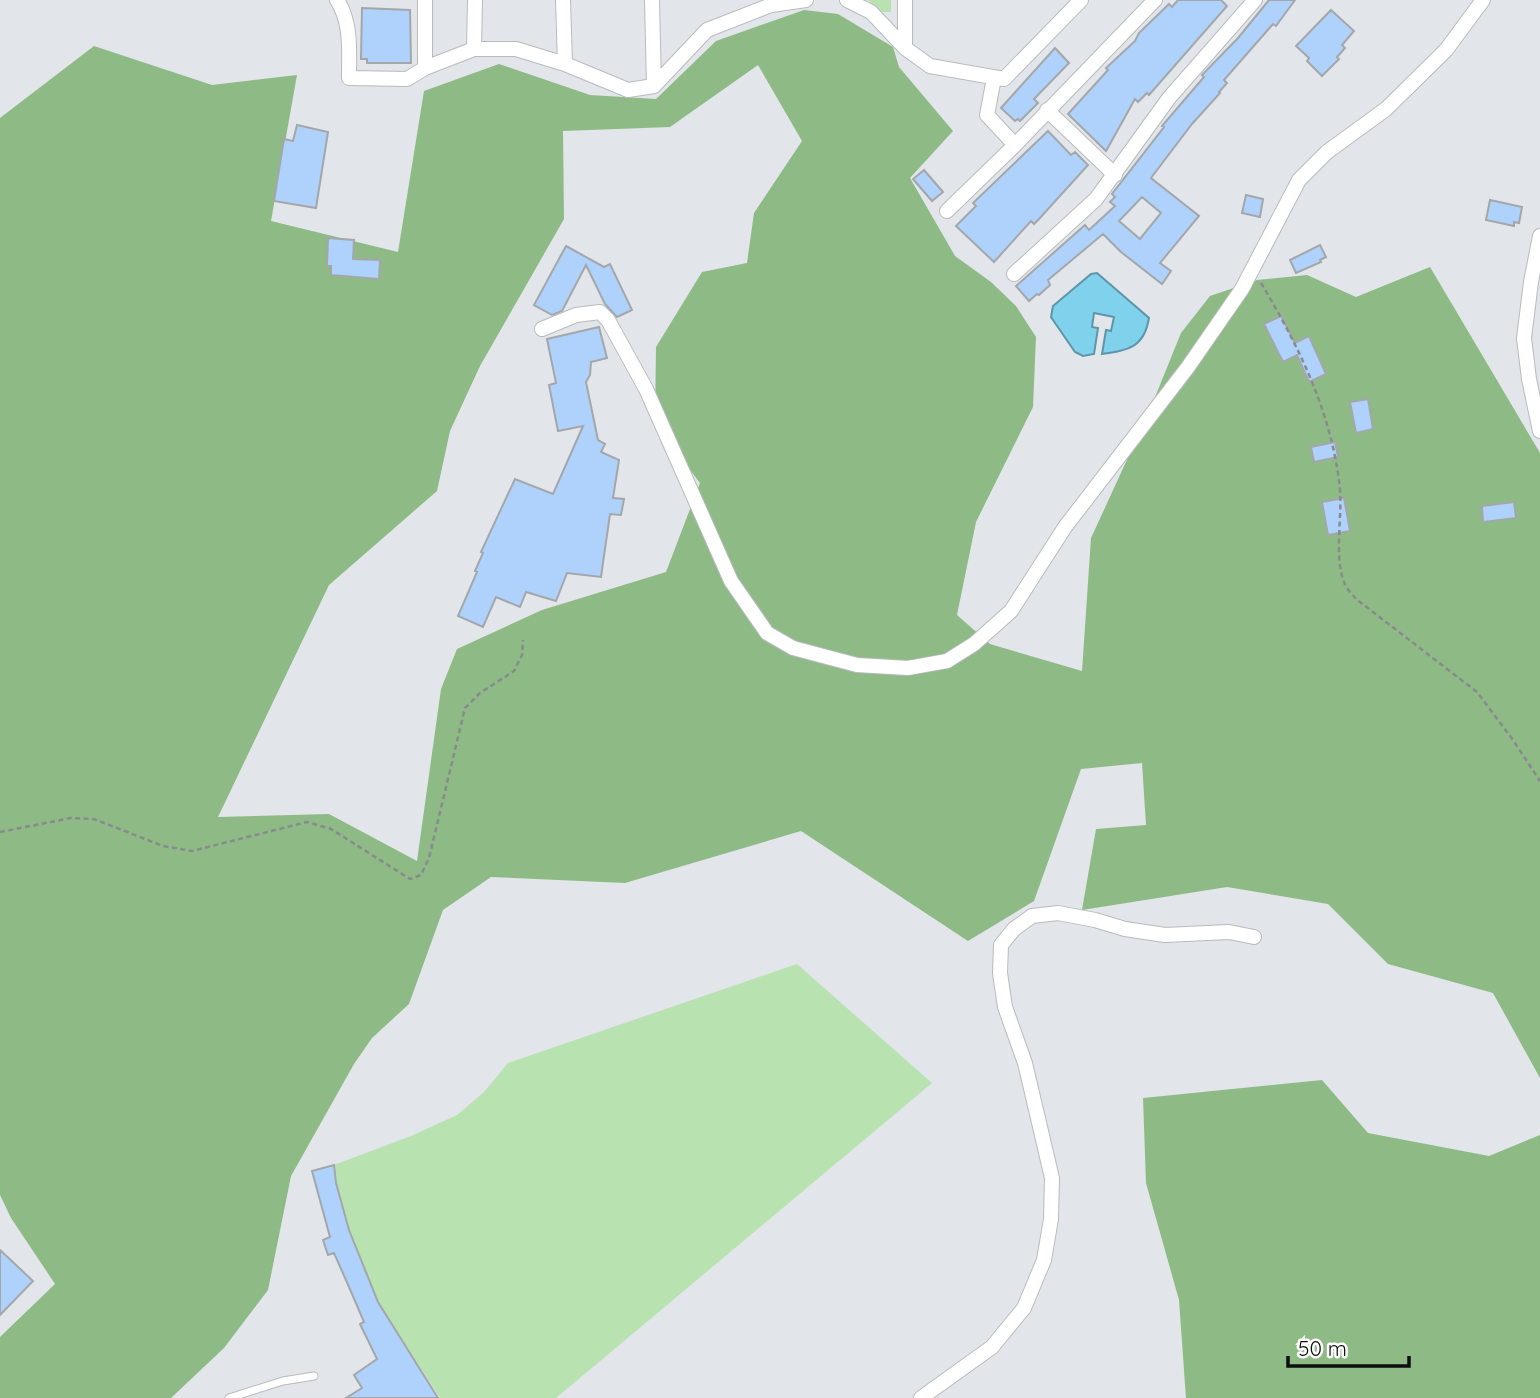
<svg xmlns="http://www.w3.org/2000/svg" width="1540" height="1398" font-family="Quicksand,sans-serif">
<style>
.green{fill:#b8e3b0}
.forest{fill:#8eba86;fill-rule:evenodd}
.water{fill:#80d1eb;stroke:#5e96a9;stroke-width:2}
.building{fill:#aed2fc;stroke:#a4a7aa;stroke-width:2;fill-rule:evenodd}
.lines{fill:none;stroke-linecap:round;stroke-linejoin:round}
.service-casing{stroke:#b8bbbe;stroke-width:9}
.minor-casing{stroke:#b8bbbe;stroke-width:16}
.path{stroke:#888a8d;stroke-width:2.5;stroke-dasharray:5 3.5;stroke-linecap:butt}
.service{stroke:#fff;stroke-width:7}
.minor{stroke:#fff;stroke-width:14}
</style>
<rect width="100%" height="100%" fill="#e2e5e9"/>
<path class="green" d="M868 0H891V12H882Z
M797 964 932 1083 556 1398H440L378 1302 349 1230 336 1183 334 1165 411 1136 457 1115 484 1092 508 1063Z"/>
<path class="forest" d="M804 10 838 14 893 47 899 67 953 131 910 178 955 256 991 282 1016 306 1036 337 1033 407 976 522 957 615 990 644 1082 671 1091 538 1149 412 1181 333 1210 296 1257 280 1307 275 1356 297 1430 267 1540 453V1078L1493 993 1388 964 1328 904 1227 887 1082 910 1096 829 1146 825 1142 763 1081 769 1034 901 968 941 801 831 625 883 491 877 443 910 409 1004 372 1038 354 1064 291 1176 268 1290 224 1348 171 1398H0V1337L55 1284 11 1218 0 1195V118L94 46 212 85 297 75 271 221 398 252 424 91 499 64 590 95 656 99 716 41ZM758 65 802 141 754 213 747 263 702 272 656 347 655 424 700 483 666 572 542 610 457 649 441 689 417 861 329 814 218 817 329 585 437 491 450 431 480 366 564 219 563 131 670 127Z
M1322 1080 1368 1133 1489 1156 1540 1135V1398H1186L1179 1300 1146 1183 1143 1098Z"/>
<path class="water" d="M1097 273 1149 318C1144 348 1128 350 1102 354L1106 330 1111 331 1114 317 1094 313 1092 327 1098 328 1094 354 1083 356 1075 352 1051 317 1053 306 1091 274Z"/>
<path class="building" d="M1178 0H1221L1227 6 1149 95 1147 93 1138 102 1135 99 1106 151 1068 114 1108 70 1106 68 1135 41 1139 33 1169 4 1172 7Z
M1269 0H1295L1276 26 1273 24 1224 80 1227 83 1219 92 1220 93 1192 124 1151 178 1199 216 1160 263 1171 271 1162 284 1121 252 1103 234 1048 280 1050 285 1039 295 1037 294 1029 301 1016 286 1085 225 1089 230 1115 206 1110 202 1115 197 1112 194 1164 127 1162 126 1204 77 1202 75 1238 38ZM1142 197 1161 213 1140 239 1119 221Z
M362 8 410 10 411 63H367V59H361Z
M1331 10 1354 31 1342 45 1345 48 1337 57 1339 59 1322 76 1307 61 1309 58 1296 46Z
M1055 48 1069 63 1034 99 1038 103 1020 121 1018 119 1015 121 1001 108Z
M297 125 328 132 316 208 274 201 284 139 293 141Z
M1048 131 1071 155 1075 152 1088 165 1039 219 1034 224 1031 221 994 262 956 226 976 206 973 203Z
M924 170 943 192 932 201 913 179Z
M1246 195 1263 199 1260 217 1242 213Z
M1490 200 1522 207 1519 223 1514 222V226L1486 220Z
M328 238 354 240 353 259 380 260 379 279 331 275V266H327Z
M1320 245 1326 257 1320 260 1321 262 1296 273 1290 260Z
M566 246 604 267 610 264 632 310 617 317 605 304 586 265 562 311 552 315 534 305Z
M1281 316 1295 343 1309 336 1326 374 1309 382 1297 355 1283 362 1264 324Z
M599 327 607 358 591 362 590 375 586 382 598 440 605 444 601 452 619 460 613 498 624 499 621 515 610 514 601 577 567 573 556 601 526 592 520 607 496 597 483 627 458 616 477 572 475 571 483 553 481 552 515 479 553 494 583 426 558 431 549 385 556 383 547 339Z
M1368 399 1373 429 1356 433 1350 402Z
M1335 442 1338 457 1314 462 1311 447Z
M1344 498 1350 531 1328 535 1322 502Z
M1514 502 1516 518 1483 522 1482 506Z
M334 1165 336 1183 349 1230 378 1302 438 1398H346L362 1388 354 1375 377 1359 360 1324 364 1322 349 1287 334 1253 328 1255 323 1240 330 1237 312 1171Z
M0 1250 33 1281 0 1315Z"/>
<g class="lines">
<g class="service-casing">
<path id="service" d="M229 1398 283 1381 314 1376"/>
</g>
<g class="minor-casing">
<path id="minor" d="M337 0C352 23 349 52 349 78L407 79 425 68 474 49H516L565 64 628 90 654 86 707 30 771 5 806 0
M563 0 565 64
M652 0 654 86
M847 0 871 12 905 48 930 66 1004 79 1081 0
M905 48V0
M474 49 475 0
M425 68V0
M994 78 987 115 1015 145
M1047 110 1115 175
M947 211 1015 145 1155 0
M1540 236 1531 282 1524 338 1529 379 1540 431
M1014 274 1096 199 1169 98 1255 0
M542 329 576 315 600 312 608 320 646 389 731 581 767 633 793 648 857 665 908 668 947 661 974 644 1011 611 1065 527 1188 367 1242 289 1299 180 1327 152 1386 109 1446 50 1483 0
M921 1398 992 1347 1024 1308 1044 1260 1051 1219 1052 1178 1025 1063 1005 1007 1000 973 1001 945 1014 929 1032 916 1058 913 1095 920 1125 929 1165 935 1229 932 1254 937"/>
</g>
<path class="path" d="M1261 283C1297 343 1330 409 1339 481 1344 511 1333 553 1344 582 1346 588 1352 594 1356 599L1477 692 1513 740 1540 781
M0 832 71 818 94 819 163 846 192 851 307 822 331 829 410 879 421 875 429 858 465 708 480 693 514 671 522 655 523 640"/>
<use href="#service" class="service"/>
<use href="#minor" class="minor"/>
</g>
<path d="M1288 1356v10h121v-10" fill="none" stroke="#0d0e0f" stroke-width="3.5"/>
<text x="1298" y="1356" font-size="21" fill="#0d0e0f" stroke="#ffffff" stroke-width="5" paint-order="stroke">50 m</text>
</svg>
